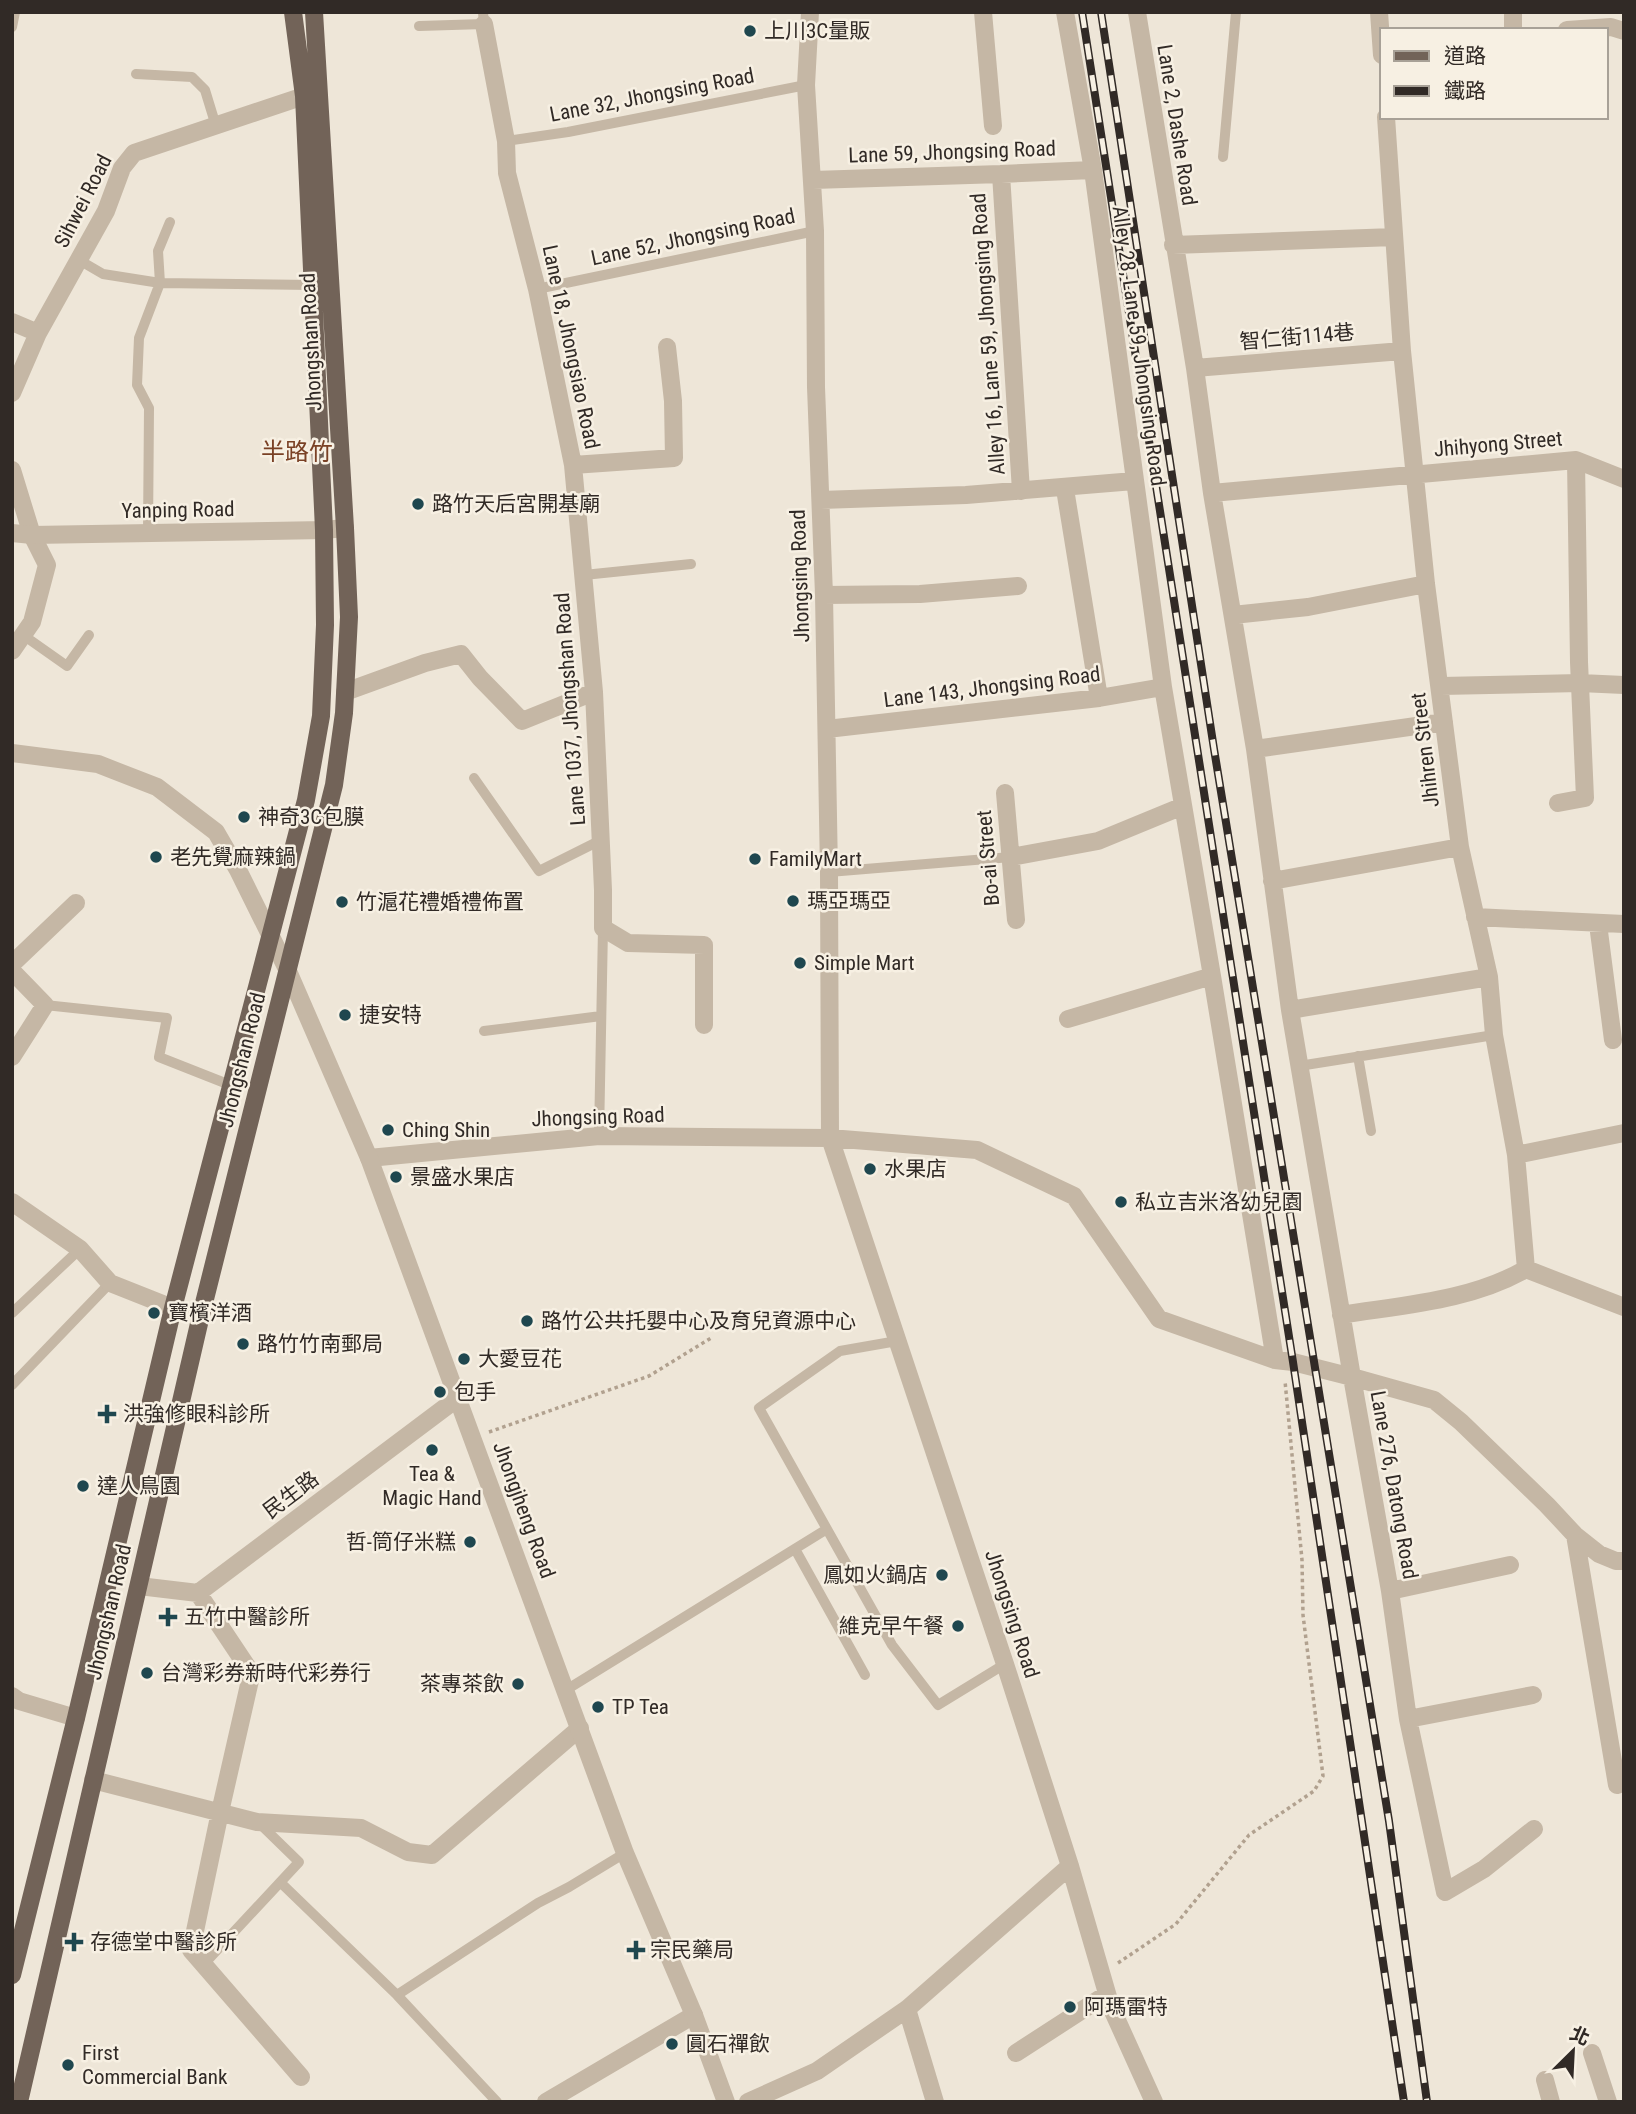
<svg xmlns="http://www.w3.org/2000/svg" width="1636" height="2114" font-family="'Roboto Condensed','Noto Sans TC',sans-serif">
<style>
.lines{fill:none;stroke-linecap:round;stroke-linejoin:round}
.path{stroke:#b1a18f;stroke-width:3.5;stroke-dasharray:3.5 3.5;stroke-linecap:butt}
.service{stroke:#c5b7a5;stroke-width:10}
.minor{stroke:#c5b7a5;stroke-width:18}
.tertiary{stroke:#c5b7a5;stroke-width:18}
.primary{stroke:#726358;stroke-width:18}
.rail-casing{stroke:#312a26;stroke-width:8}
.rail{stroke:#f7f0e3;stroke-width:5;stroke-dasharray:16;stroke-linecap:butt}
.poi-dot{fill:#1f474f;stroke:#f7f0e3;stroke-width:2.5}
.labels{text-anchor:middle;stroke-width:5;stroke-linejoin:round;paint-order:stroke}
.poi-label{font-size:21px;fill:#312a26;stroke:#f7f0e3;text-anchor:start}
.street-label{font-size:21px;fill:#312a26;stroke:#f7f0e3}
.quarter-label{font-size:24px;fill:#7a4125;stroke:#f7f0e3}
</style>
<rect width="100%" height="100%" fill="#eee6d8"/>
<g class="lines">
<path class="path" d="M489 1432 649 1376 711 1338
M1118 1963 1176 1924 1249 1835 1314 1791 1323 1776 1303 1615 1302 1560 1285 1381"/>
<path class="service" d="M419 26 484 24 483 12
M12 27 15 12
M136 74 192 77 205 90 216 126
M506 141 568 132 806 85
M1223 157 1236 12
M79 260 103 274 160 283 312 285
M537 289 815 231
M148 533 149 408 137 385 139 338 160 283 158 251 170 222
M584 575 691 564
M23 635 67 666 89 635
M474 778 539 871 601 840
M829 872 1011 857
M45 1005 167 1018 159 1057 230 1085
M484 1031 601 1016
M1358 1056 1371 1131
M1299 1066 1494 1035
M599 1136 603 928
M12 1313 80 1249
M897 1341 840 1351 759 1408 892 1645 938 1705 1005 1664
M12 1385 110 1283
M795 1549 865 1675
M566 1690 827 1529
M281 1883 397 1995 497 2102
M204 1964 299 1862 260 1824
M397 1995 538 1903 569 1887 625 1853"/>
<path class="minor" d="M810 12 806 85 815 231 816 387 824 595 829 872 830 1138 1005 1664 1070 1866 1111 2007 1154 2102
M983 12 993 126
M1065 12 1093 170 1163 687 1212 976
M1379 12 1382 55
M1513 12V30
M484 24 506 141 507 173 537 289 573 465 594 692 603 890V928L628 943 704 945V1025
M1567 30 1611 27 1624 31
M1386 117 1402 351 1426 584 1460 847 1489 977 1494 1035 1516 1155 1526 1269 1624 1307
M1001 174 1021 491
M813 180 1001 174 1093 170
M1173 245 1394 237
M12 322 38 333
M1195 368 1402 351
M12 393 38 333 106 211 122 168 134 153 304 96
M573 465 674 458 673 401 667 347
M12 470 32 535 47 565 32 622 12 651
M1065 489 1099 698
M1212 493 1576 460 1624 479
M821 500 966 495 1134 481
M824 595 920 594 1018 586
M1233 615 1308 607 1426 584
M1441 686 1580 683 1624 685
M345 692 425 663 461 654 480 678 522 721 594 692
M827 729 1099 698 1163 687
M1255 749 1444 722
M1005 793 1016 920
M1558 803 1585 798 1579 662 1576 460
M1011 857 1098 841 1183 806
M1272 881 1460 847
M1475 917 1624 924
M1598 924 1613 1040
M12 964 76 903
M12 971 45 1005 12 1057
M1290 1010 1489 977
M1068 1019 1212 976 1275 1360
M1516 1155 1624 1133
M369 1158 599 1136 830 1138 977 1150 1074 1196 1159 1319 1275 1360 1293 1362 1352 1377 1290 1010 1255 749 1212 493 1195 368 1137 12
M12 1202 80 1249 110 1283 173 1308 201 1315
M1341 1315C1402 1305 1471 1301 1526 1269
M1575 1535 1617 1785
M139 1586 198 1593 459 1397
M1390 1591 1510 1565
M198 1593 248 1668 251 1676 220 1812 191 1950 301 2077
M12 1696 19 1701 76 1718
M1408 1719 1533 1695
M93 1780 257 1822 361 1828 408 1852 432 1855 580 1728
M1534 1829 1484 1869 1445 1892 1408 1719 1390 1591 1352 1377 1434 1400 1461 1422 1547 1505 1575 1535 1599 1554 1616 1561H1624
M907 2009 935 2102
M1016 2053 1107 1994
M1592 2053 1608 2102
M1545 2080 1551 2102
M546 2102 694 2015
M748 2102 817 2071 907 2009 1070 1866"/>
<path class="tertiary" d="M12 533 32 535 324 530 345 528
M12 753 98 764 157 787 216 832 238 870 288 971 369 1158 625 1853 694 2015 726 2102"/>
<path class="primary" d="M12 1975 76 1718 173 1308 306 800 321 716 325 625 324 530 304 96 293 12
M19 2102 201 1315 334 785 344 713 349 617 345 528 314 12"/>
<g class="rail-casing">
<path id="rail" d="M1082 12 1293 1362 1404 2102
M1101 12 1214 749 1389 1821 1427 2102"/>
</g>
<use href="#rail" class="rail"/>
</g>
<g class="poi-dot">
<circle cx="750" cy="31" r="7"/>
<circle cx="418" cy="504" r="7"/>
<circle cx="244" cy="817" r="7"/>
<circle cx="156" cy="857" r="7"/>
<circle cx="755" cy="859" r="7"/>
<circle cx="793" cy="901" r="7"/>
<circle cx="342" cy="902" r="7"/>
<circle cx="800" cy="963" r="7"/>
<circle cx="345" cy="1015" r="7"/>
<circle cx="388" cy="1130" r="7"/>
<circle cx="870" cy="1169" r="7"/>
<circle cx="396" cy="1177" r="7"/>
<circle cx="1121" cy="1202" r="7"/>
<circle cx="154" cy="1313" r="7"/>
<circle cx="527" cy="1321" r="7"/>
<circle cx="243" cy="1344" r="7"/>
<circle cx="464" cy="1359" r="7"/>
<circle cx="440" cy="1392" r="7"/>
<path d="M103.5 1403.5h7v7h7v7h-7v7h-7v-7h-7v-7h7z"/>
<circle cx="432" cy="1450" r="7"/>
<circle cx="83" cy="1486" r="7"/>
<circle cx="470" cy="1542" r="7"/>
<circle cx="942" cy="1575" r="7"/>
<path d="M164.5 1606.5h7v7h7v7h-7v7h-7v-7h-7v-7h7z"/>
<circle cx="958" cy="1626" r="7"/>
<circle cx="147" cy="1673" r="7"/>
<circle cx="518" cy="1684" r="7"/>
<circle cx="598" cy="1707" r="7"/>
<path d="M70.5 1931.5h7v7h7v7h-7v7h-7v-7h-7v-7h7z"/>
<path d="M632.5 1939.5h7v7h7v7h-7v7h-7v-7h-7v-7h7z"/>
<circle cx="1070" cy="2007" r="7"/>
<circle cx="672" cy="2044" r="7"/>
<circle cx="68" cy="2065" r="7"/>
</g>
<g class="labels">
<g class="poi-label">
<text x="764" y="38">上川3C量販</text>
<text x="432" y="511">路竹天后宮開基廟</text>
<text x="258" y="824">神奇3C包膜</text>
<text x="170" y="864">老先覺麻辣鍋</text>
<text x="769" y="866">FamilyMart</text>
<text x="807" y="908">瑪亞瑪亞</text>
<text x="356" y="909">竹滬花禮婚禮佈置</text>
<text x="814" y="970">Simple Mart</text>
<text x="359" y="1022">捷安特</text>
<text x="402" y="1137">Ching Shin</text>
<text x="884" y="1176">水果店</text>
<text x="410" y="1184">景盛水果店</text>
<text x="1135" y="1209">私立吉米洛幼兒園</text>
<text x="168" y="1320">寶檳洋酒</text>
<text x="541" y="1328">路竹公共托嬰中心及育兒資源中心</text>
<text x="257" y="1351">路竹竹南郵局</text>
<text x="478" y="1366">大愛豆花</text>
<text x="454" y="1399">包手</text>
<text x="123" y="1421">洪強修眼科診所</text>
<text x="432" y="1481" text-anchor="middle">Tea &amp;<tspan x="432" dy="24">Magic Hand</tspan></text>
<text x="97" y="1493">達人鳥園</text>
<text x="456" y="1549" text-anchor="end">哲-筒仔米糕</text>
<text x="928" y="1582" text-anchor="end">鳳如火鍋店</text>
<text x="184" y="1624">五竹中醫診所</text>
<text x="944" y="1633" text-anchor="end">維克早午餐</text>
<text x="161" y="1680">台灣彩券新時代彩券行</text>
<text x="504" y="1691" text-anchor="end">茶專茶飲</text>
<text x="612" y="1714">TP Tea</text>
<text x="90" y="1949">存德堂中醫診所</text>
<text x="650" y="1957">宗民藥局</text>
<text x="1084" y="2014">阿瑪雷特</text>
<text x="686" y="2051">圓石禪飲</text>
<text x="82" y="2060">First<tspan x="82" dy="24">Commercial Bank</tspan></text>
</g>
<g class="street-label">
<text transform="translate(652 95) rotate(-11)" y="7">Lane 32, Jhongsing Road</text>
<text transform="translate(1177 125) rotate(81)" y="7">Lane 2, Dashe Road</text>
<text transform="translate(952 152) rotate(-2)" y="7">Lane 59, Jhongsing Road</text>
<text transform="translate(83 201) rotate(-63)" y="7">Sihwei Road</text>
<text transform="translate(693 237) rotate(-12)" y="7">Lane 52, Jhongsing Road</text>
<text transform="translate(988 334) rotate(-94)" y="7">Alley 16, Lane 59, Jhongsing Road</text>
<text transform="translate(1297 337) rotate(-5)" y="7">智仁街114巷</text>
<text transform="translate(311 342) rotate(-93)" y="7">Jhongshan Road</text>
<text transform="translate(1139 346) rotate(82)" y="7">Alley 28, Lane 59, Jhongsing Road</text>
<text transform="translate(571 347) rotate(78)" y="7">Lane 18, Jhongsiao Road</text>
<text transform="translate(1498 444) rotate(-5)" y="7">Jhihyong Street</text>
<text transform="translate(178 510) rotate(-1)" y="7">Yanping Road</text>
<text transform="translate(800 576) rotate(-92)" y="7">Jhongsing Road</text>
<text transform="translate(992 687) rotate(-7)" y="7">Lane 143, Jhongsing Road</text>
<text transform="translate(570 709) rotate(-94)" y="7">Lane 1037, Jhongshan Road</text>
<text transform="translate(1425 750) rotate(-97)" y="7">Jhihren Street</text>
<text transform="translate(988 858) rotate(-95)" y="7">Bo-ai Street</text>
<text transform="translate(242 1060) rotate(-76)" y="7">Jhongshan Road</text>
<text transform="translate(598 1117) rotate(-2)" y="7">Jhongsing Road</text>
<text transform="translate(1394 1485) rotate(80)" y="7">Lane 276, Datong Road</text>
<text transform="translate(291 1495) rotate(-37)" y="7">民生路</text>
<text transform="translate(524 1510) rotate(70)" y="7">Jhongjheng Road</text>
<text transform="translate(109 1612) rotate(-77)" y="7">Jhongshan Road</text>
<text transform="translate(1012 1614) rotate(72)" y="7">Jhongsing Road</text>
</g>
<g class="quarter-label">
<text x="297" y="460">半路竹</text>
</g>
</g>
<rect width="1636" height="2114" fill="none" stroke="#312a26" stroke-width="28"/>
<rect x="1380" y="28" width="228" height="91" fill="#f7f0e3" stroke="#a8a197" stroke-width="2"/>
<rect x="1394" y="51" width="35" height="10" fill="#726358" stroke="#a8a197" stroke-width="2"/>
<text x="1444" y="63" font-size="21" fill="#312a26">道路</text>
<rect x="1394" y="86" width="35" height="10" fill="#312a26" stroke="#a8a197" stroke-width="2"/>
<text x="1444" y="98" font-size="21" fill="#312a26">鐵路</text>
<g transform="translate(1573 2051) rotate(24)" stroke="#f7f0e3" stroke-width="5" paint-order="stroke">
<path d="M0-5L12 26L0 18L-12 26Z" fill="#312a26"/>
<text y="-10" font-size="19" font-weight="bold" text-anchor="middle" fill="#312a26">北</text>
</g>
</svg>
